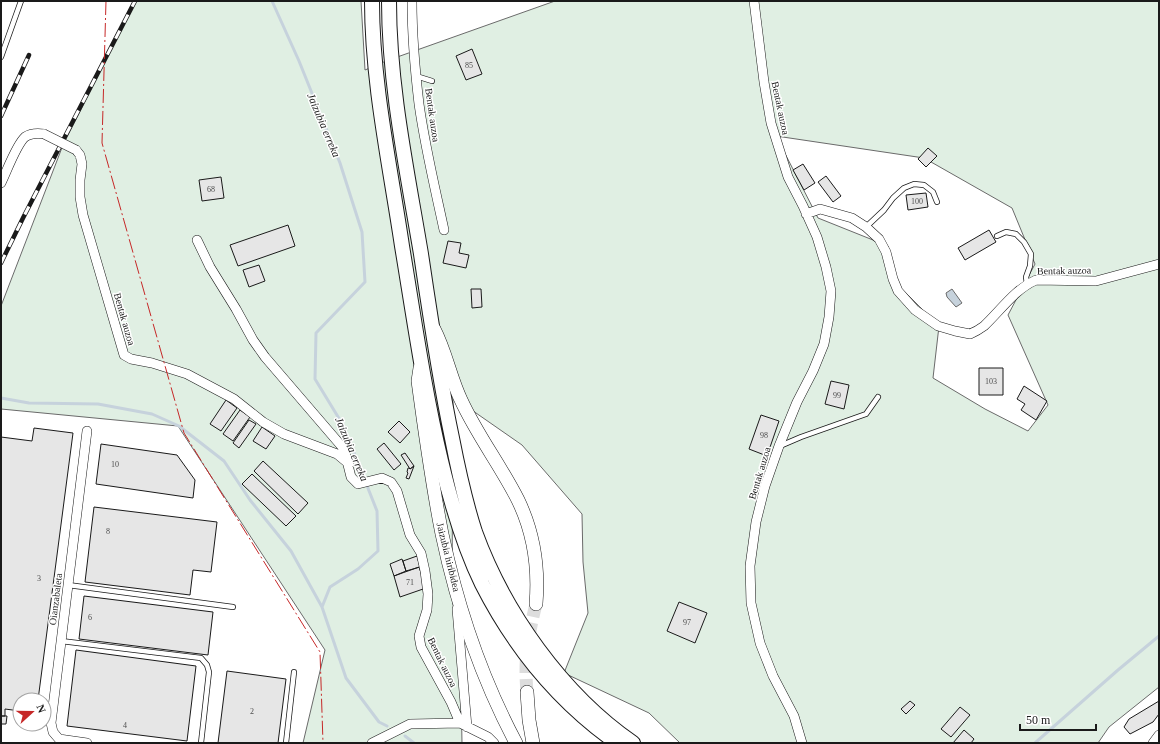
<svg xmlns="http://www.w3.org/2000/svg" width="1160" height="744" font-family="Georgia,serif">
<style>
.green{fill:#e0efe3;stroke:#6a6a6a;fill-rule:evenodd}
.water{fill:#c6d2dc;stroke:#6a6a6a}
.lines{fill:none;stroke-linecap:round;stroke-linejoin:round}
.stream{stroke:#c6d2dc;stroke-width:3}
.building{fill:#e6e6e6;stroke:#1a1a1a}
.secondary-tunnel{stroke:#ddd;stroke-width:13;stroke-dasharray:13 6;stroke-linecap:butt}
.service-casing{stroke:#1a1a1a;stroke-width:6}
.minor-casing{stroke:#1a1a1a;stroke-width:10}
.secondary-casing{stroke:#1a1a1a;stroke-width:14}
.primary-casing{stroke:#1a1a1a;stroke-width:16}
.service{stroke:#fff;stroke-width:4.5}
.minor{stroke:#fff;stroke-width:9}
.secondary{stroke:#fff;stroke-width:13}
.primary{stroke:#fff;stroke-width:14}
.rail-casing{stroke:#1a1a1a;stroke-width:4.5}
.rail{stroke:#fff;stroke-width:3;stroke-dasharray:9;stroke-linecap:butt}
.minor-bridge-casing{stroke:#1a1a1a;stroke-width:10;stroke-linecap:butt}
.minor-bridge{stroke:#fff;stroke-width:9}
.power{stroke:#c62828;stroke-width:1;stroke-dasharray:14 3 2 3;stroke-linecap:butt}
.labels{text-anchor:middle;stroke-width:3;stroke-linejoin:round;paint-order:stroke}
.number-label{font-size:8px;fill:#4d4d4d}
.street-label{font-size:10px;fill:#1a1a1a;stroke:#fff}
.water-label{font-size:11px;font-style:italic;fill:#1a1a1a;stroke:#fff}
</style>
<rect width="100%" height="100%" fill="#fff"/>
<path class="green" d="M135 1H361L365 70 386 61 555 1H1159V687L1109 727 1098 743H680L649 713 564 673 588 613 583 562 582 514 522 445 453 397 452 593 461 690 462 743H303L325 650 178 426 1 409V306L63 145ZM776 136 924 158 1012 208 1035 264 1008 315 1048 405 1028 431 985 409 933 378 939 326 898 285 888 246 818 218Z"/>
<path class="water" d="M952 289 962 303 956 307 947 297 946 293Z"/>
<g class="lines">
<path class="stream" d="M272 1 299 61 340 163 362 232 365 282 316 333 315 379 343 425 377 511 378 551 358 569 330 587 322 607 346 678 379 722 387 726
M1 398 29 403 98 404 152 414 179 426 224 461 250 500 291 551 322 607
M405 736 414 743
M1035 743 1118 670 1159 636"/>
</g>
<path class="building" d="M472 49 482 74 466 80 456 56Z
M928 148 937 156 926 167 918 159Z
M803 164 815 183 804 190 793 170Z
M826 176 841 196 833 202 818 182Z
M221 177 224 198 202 201 199 180Z
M926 193 928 207 908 210 906 195Z
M288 225 295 246 238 266 230 245Z
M989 230 996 242 965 260 958 248Z
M448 241 461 243 459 253 469 255 466 268 443 263Z
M259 265 265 281 249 287 243 270Z
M471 289H481L482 307 472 308Z
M979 368H1003V395H979Z
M831 381 849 385 844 409 825 404Z
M1024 386 1047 401 1036 420 1021 410 1025 404 1017 399Z
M226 400 237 408 221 431 210 424Z
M240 410 250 417 233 441 223 434Z
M761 415 779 421 767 456 749 449Z
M249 420 256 424 239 448 233 443Z
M399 421 410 432 400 443 388 432Z
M262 427 275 436 266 449 253 441Z
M34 428 73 433 38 700H20V711L5 709V716H1V437L32 441Z
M384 443 401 464 394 470 377 449Z
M101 444 177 455 195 480 193 498 96 484Z
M405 453 414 466 410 469 401 455Z
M263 461 308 503 298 514 254 471Z
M414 466 409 479 406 478 408 473 407 472 408 468H409L410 469Z
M252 474 296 516 286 526 242 484Z
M94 507 217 522 211 572 193 570 190 595 85 582Z
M417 556 420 567 406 571 403 561Z
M402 559 406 571 394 576 390 564Z
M419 567 426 588 400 597 394 576Z
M84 596 213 612 208 655 79 639Z
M679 602 707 613 695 643 667 631Z
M76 650 196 666 187 741 67 726Z
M227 671 286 679 278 743H218Z
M910 701 915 705 906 714 901 709Z
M1159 701V714L1153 722 1130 734 1124 727 1129 719Z
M960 707 970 715 951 737 941 729Z
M1 716H7L6 724H1Z
M964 730 974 739 971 743H953Z"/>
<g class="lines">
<path class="secondary-tunnel" d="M527 692C524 659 528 636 536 604"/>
<g class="service-casing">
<path id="service" d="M1 57 21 1
M416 76 432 81
M866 227 884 210 893 198 904 188 914 184 924 185 933 192 937 202
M997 236 1006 232 1016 234 1024 242 1031 254 1030 266 1026 277 1027 284
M780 446 801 437 866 414 878 397
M68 585 233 607
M61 641 201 658 207 665 209 672 201 743
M286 743 294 672"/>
</g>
<g class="minor-casing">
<path id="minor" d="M412 1C412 35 415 70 419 104 425 147 435 188 444 230
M754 1 764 82 771 123 788 177 803 206 817 237 826 267 831 291 829 317 824 344 813 371 797 402 779 446 765 486 756 522 750 566 751 603 760 643 773 676 794 716 802 743
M76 150 80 155 82 164 80 180V197L83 215 124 355 131 359 152 363 187 374 234 399 263 422 284 434 337 454 349 464
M1 183C7 171 16 145 25 137 31 133 37 133 44 134
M806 214 820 209 852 218 866 227 879 239 886 252 893 279 898 291 915 310 938 326 955 331 970 334C975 332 980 329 984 326 1001 310 1015 289 1036 280L1096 281 1159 264
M197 240 210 267 236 309 253 340 265 357 344 449 351 477 358 484 382 478 391 482 397 491 410 535 421 553 425 571 428 594 427 610 419 636 421 647 451 702 460 723
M87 431 51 723 53 732 59 739 87 743
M457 609 467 727
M372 743 410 724 460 723 488 737 494 743
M1153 743 1159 735"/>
</g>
<g class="secondary-casing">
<path id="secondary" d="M434 329C446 352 450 377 461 400 477 435 501 466 518 500 534 533 539 568 536 604
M420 368 418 381C425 433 432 484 442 534 457 605 482 679 516 743
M527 692 529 720 533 743"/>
</g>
<g class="primary-casing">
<path id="primary" d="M372 1C372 83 390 165 402 246 414 318 424 390 441 461 451 503 463 545 482 584 514 647 559 702 617 743
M389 1C389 86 407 170 421 254 430 315 439 377 452 438 458 469 465 501 475 532 504 612 562 694 633 743"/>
</g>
<use href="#service" class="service"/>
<use href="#minor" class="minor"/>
<use href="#secondary" class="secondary"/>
<use href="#primary" class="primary"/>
<g class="rail-casing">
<path id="rail" d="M1 116 29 55
M1 263 23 218 135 1"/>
</g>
<use href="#rail" class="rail"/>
<g class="minor-bridge-casing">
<path id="minor-bridge" d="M44 134 76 150"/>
</g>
<use href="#minor-bridge" class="minor-bridge"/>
<path class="power" d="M106 1 102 143 184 433 320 652 323 743"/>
</g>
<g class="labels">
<g class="number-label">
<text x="469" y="68">85</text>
<text x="211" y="192">68</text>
<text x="917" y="204">100</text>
<text x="991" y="384">103</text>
<text x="837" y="398">99</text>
<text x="764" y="438">98</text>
<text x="115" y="467">10</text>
<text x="108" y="534">8</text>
<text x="39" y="581">3</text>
<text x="410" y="585">71</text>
<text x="90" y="620">6</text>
<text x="687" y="625">97</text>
<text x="252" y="714">2</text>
<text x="125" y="728">4</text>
</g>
<g class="street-label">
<text transform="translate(781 108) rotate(78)" y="4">Bentak auzoa</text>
<text transform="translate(433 115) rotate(82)" y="4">Bentak auzoa</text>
<text transform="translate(1064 270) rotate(-1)" y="4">Bentak auzoa</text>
<text transform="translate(125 319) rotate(74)" y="4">Bentak auzoa</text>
<text transform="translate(759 473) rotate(-73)" y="4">Bentak auzoa</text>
<text transform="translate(449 557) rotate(76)" y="4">Jaizubia hiribidea</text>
<text transform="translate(55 599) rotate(-83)" y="4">Oianzabaleta</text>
<text transform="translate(443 662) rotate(64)" y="4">Bentak auzoa</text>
</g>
<g class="water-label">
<text transform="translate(324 125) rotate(67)" y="4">Jaizubia erreka</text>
<text transform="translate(352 449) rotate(67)" y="4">Jaizubia erreka</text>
</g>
</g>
<rect width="1160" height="744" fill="none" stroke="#1a1a1a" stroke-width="4"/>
<g transform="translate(32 712) rotate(69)"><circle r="19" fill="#ffffff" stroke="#a3a3a3"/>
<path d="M0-3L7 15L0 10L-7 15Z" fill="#c62828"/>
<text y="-6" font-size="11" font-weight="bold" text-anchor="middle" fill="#1a1a1a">N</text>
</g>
<path d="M1020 724v6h76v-6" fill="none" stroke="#1a1a1a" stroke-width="2"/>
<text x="1026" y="724" font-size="12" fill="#1a1a1a" stroke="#ffffff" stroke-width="3" paint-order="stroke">50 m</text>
</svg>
